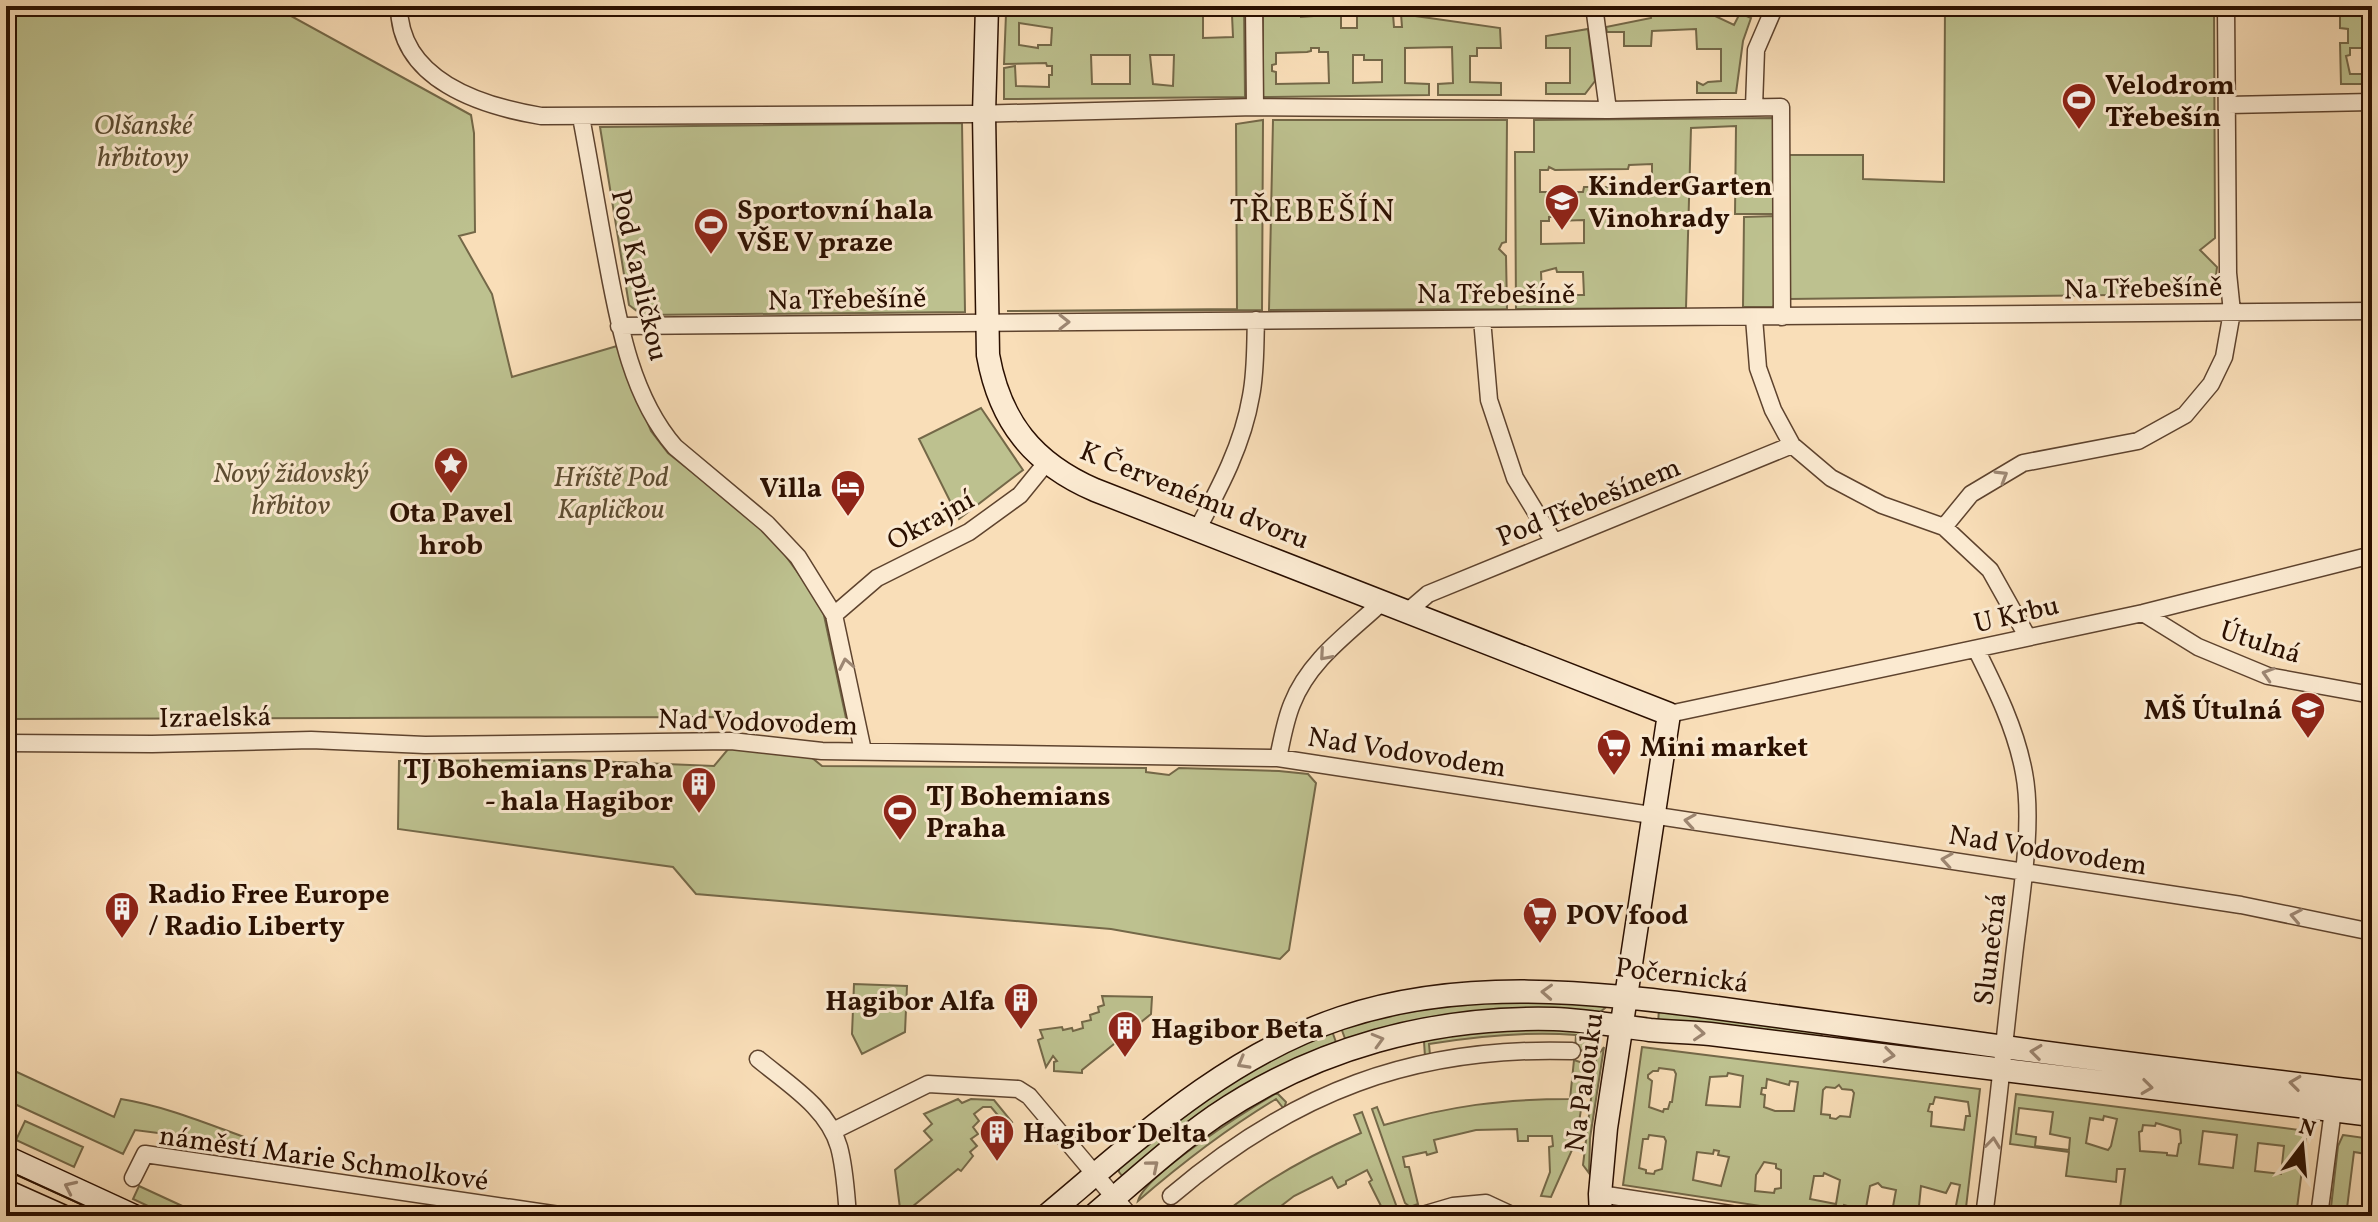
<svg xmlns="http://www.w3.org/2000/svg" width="2378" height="1222" font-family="Vollkorn,serif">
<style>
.green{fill:#bdc18f;stroke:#746848;stroke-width:2;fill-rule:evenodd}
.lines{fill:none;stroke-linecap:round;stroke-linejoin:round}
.street-casing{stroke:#5e432e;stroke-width:19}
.secondary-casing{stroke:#2a0f00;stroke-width:25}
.street{stroke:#fbead1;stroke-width:16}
.secondary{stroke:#fbead1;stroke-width:22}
.tram{stroke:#2a0f00;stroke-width:2}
.oneway{stroke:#9d8773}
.labels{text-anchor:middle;stroke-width:6;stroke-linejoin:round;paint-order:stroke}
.poi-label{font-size:28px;font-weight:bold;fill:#2a0f00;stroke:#fbead1;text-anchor:start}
.park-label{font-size:28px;font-style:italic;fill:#5d4d32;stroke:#fbead1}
.street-label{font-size:28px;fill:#2a0f00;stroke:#fbead1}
.quarter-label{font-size:32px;letter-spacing:2px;fill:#2a0f00;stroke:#fbead1}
</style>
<rect width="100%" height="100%" fill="#f9deb8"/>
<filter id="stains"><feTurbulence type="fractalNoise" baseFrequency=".0025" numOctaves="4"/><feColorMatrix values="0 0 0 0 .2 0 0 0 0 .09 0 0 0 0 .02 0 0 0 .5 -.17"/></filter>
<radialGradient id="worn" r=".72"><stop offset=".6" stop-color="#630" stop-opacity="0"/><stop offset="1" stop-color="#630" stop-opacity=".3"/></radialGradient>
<path class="green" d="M6 6H273L471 115 474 133 475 232 459 236 492 294 512 377 617 346 651 431 668 453 769 533 822 606 849 732 727 717 6 719Z
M1119 6H1244L1245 97 1004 99V68L1015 66 1016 86 1049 87V75H1052V66H1047L1046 63 1004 64 1006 14 1119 9ZM1232 15 1233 37 1203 38V16ZM1019 23 1052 28 1051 45H1038V48L1019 45ZM1091 55H1130V84H1092ZM1150 55H1174L1173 86 1153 84Z
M1263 6H1273L1274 12H1288V6H1300L1301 17 1341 14V28H1357V14H1393L1394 27H1402L1401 14 1500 28 1501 48H1477V56H1470V82L1501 83V95H1438V84L1453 83 1452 47 1405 48V83L1429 84V95L1263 97ZM1311 48H1319V52H1328L1329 83 1276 84V72L1272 71V65L1276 64V53L1307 52 1311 51ZM1353 55H1364V60H1382V82L1353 83Z
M1650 6H1719L1715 16 1734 25 1740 13 1751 18 1743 41 1736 93H1697V82L1703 85 1708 82 1721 81V49H1697L1696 29 1652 31 1651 46H1624V32H1607L1606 27 1651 18Z
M1945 6H2214L2215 238 2200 250 2217 267 2215 284 2198 294 1789 299 1787 155H1863V179L1944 182Z
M2340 6H2372V52L2371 48H2350V55L2346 56 2350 74H2372V84H2341L2340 43H2348V29L2340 28Z
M1588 29 1595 81 1585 94H1546V83H1570V48H1546V36Z
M1773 118 1776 214H1735L1736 126 1691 128 1686 308 1516 309 1515 152H1534V120ZM1652 164V192H1629L1628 187H1584L1583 192H1540V170H1548L1549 167 1555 170 1628 169 1629 165ZM1549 217H1556V221L1584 220V243L1541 244V221H1549ZM1556 268 1557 272H1583L1584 295H1542L1541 272Z
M1263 120 1262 310 1007 311 1237 309 1236 124Z
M1273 120H1507L1506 242 1502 243 1499 249 1506 256 1507 309 1269 310Z
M962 123 965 312 642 315 629 305 600 127Z
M1776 216 1777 299 1773 307H1743L1744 217Z
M981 408 1023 470 959 519 919 439Z
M729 748 811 757 822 766 1146 768V772L1169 775 1179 768 1279 771 1308 774 1316 783 1289 950 1280 959 1111 929 696 894 673 867 398 829 399 761 569 760 714 766Z
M854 984 907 986 905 1032 862 1054 852 1034Z
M1102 996 1152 997 1151 1014 1082 1070V1073L1054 1071V1062L1057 1061 1053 1056 1046 1067 1038 1040 1043 1038 1040 1030 1062 1027 1063 1030 1072 1028 1073 1031 1083 1028 1082 1022 1091 1020 1090 1015 1099 1012 1098 1007 1104 1005Z
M1463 998 1602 1004 1605 1008 1600 1012 1347 1044 1340 1025Z
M1659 1009 1822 1030 1821 1042 1658 1024Z
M1553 1027 1598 1033 1601 1036 1578 1053 1575 1050 1576 1035C1526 1031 1478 1036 1429 1044L1430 1055 1425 1057 1424 1041 1449 1034Z
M1331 1028 1338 1048 1123 1177 1119 1172V1166L1189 1103Z
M1604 1047 1590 1138 1589 1173 1583 1165 1596 1058Z
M1642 1047 1980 1089 1965 1216H1954L1960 1185 1951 1183 1946 1193 1921 1186 1918 1216H1850L1851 1207 1844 1205 1842 1216H1826L1623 1185ZM1659 1068 1674 1070 1676 1074 1672 1102H1670L1668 1109H1664L1663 1112 1649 1107 1652 1081 1648 1078V1075L1653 1071H1658ZM1728 1073 1743 1076 1740 1107 1706 1105 1710 1077 1727 1076ZM1767 1079 1789 1085 1790 1081 1798 1082 1794 1111H1775L1764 1107 1765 1095 1761 1094 1762 1088H1766ZM1839 1085 1842 1089 1852 1090 1854 1093 1850 1117 1840 1116 1836 1119 1830 1118V1115L1821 1114 1823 1090 1826 1087 1835 1088ZM1935 1097 1968 1102 1970 1116H1966L1964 1130 1931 1126 1932 1112 1928 1111 1930 1104H1933ZM1649 1135 1664 1137 1666 1141 1662 1169 1655 1171 1654 1174 1646 1173V1170L1639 1168 1643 1139H1648ZM1714 1150 1719 1151 1718 1155 1729 1157 1721 1186 1693 1180 1697 1152 1713 1154ZM1764 1162 1776 1164V1168L1781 1170V1188L1775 1189 1774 1193 1755 1191 1756 1175ZM1824 1173 1840 1180 1836 1204 1810 1199 1814 1176H1823ZM1878 1183 1882 1187 1896 1190 1892 1212 1866 1208 1870 1186Z
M1574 1060 1583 1063 1587 1072 1576 1141 1551 1197 1541 1196 1550 1172 1549 1147 1553 1146 1552 1136H1528V1141H1518L1517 1129 1476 1130 1434 1140 1437 1152 1427 1155 1426 1152 1403 1157 1405 1167H1409L1418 1204 1410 1207 1405 1203 1372 1109 1377 1107 1384 1125C1450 1106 1501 1099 1570 1099Z
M6 1067 114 1117 121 1099C164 1106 203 1122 244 1137V1144L135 1130 123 1154 6 1100Z
M1277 1093 1286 1102 1284 1109 1276 1099C1226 1129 1182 1163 1138 1201 1145 1174 1249 1109 1277 1093Z
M2016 1094 2307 1131 2296 1216H2119L2125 1169H2117L2116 1182 2066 1176 2069 1152 2010 1144ZM2019 1108 2053 1112 2050 1134 2070 1138 2069 1150 2035 1146 2036 1137 2016 1134ZM2104 1116 2117 1119 2111 1146 2108 1150 2086 1143 2090 1118 2103 1120ZM2156 1123 2180 1130 2181 1143 2179 1144 2177 1156 2167 1155V1153L2140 1151 2139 1132 2142 1131 2143 1125 2155 1126ZM2203 1131 2237 1135 2233 1168 2199 1164ZM2258 1143 2284 1146 2281 1174 2255 1171Z
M958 1099 962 1103 971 1099 994 1100 1012 1122 1007 1126 991 1107H983L974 1114 979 1121 973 1127 978 1134 971 1139 977 1146 970 1152 973 1156 961 1171 958 1169 901 1216 895 1170 932 1140 924 1131 932 1124 924 1114Z
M1362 1112 1396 1205 1393 1213 1386 1216 1369 1182 1372 1180 1367 1170 1346 1181V1184L1338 1188 1332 1177 1294 1196 1268 1216H1221C1264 1180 1310 1155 1361 1133L1354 1115Z
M25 1121 83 1147 74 1167 16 1140Z
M2343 1135 2372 1139V1155L2354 1152 2346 1216H2330L2338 1146Z
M139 1186 204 1216H169L133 1199Z"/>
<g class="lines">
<g class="street-casing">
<path id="street" d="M399 6C399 80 481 106 541 116L972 114 1255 107 1608 110 1781 107 1782 317
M1254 6 1255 107
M1594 6 1608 110
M2228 105 2372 102
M1754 107 1756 50 1775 6
M581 117C589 159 596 202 604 245 617 313 628 393 675 447L767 524 798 557 834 615 863 751
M1754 318 1758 368 1773 410 1792 445 1831 478 1882 505 1944 527 1990 570 2027 636
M1482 319 1489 400 1515 478 1554 542
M619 326 2372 311
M1944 527 1971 494 2023 463 2138 441 2185 415 2211 384 2224 357 2232 312 2228 273 2226 6
M1197 530C1220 487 1243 444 1251 396 1256 371 1255 345 1256 320
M1407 612 1428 594 1792 445
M2143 613 2198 647 2268 676 2372 695
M834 615 877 578 969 532 1020 495 1046 463
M1976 649C1996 689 2016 729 2024 773 2034 825 2020 902 2014 956 2004 1042 1996 1129 1984 1216
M1669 714 2143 613 2372 555
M6 743 152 744 311 740 425 745 731 741 822 751 1278 758 2241 905 2372 932
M1278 758C1282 740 1285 721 1292 704 1309 660 1349 633 1382 602
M758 1059C788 1084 828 1108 839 1147 845 1169 846 1193 848 1216
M833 1131 928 1084 1018 1089 1029 1096 1130 1216
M133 1178 145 1154 566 1216
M1600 1194 1743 1216
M1171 1196C1292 1093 1412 1046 1572 1051
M1419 1216 1453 1206 1486 1203 1514 1216
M2319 1216 2333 1110"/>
</g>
<g class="secondary-casing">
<path id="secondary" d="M987 6 984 114 988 355C1000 422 1033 463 1095 490L1669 714 1606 1128 1600 1194 1601 1216
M6 1157 134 1216
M6 1191 62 1216
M1046 1216C1138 1139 1225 1057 1341 1018 1464 977 1592 992 1717 1008 1796 1018 1875 1029 1954 1040 2093 1060 2233 1076 2372 1093
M1093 1216C1133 1182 1172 1146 1215 1116 1315 1048 1433 1016 1554 1019 1586 1020 1618 1026 1650 1030 1670 1032 1690 1032 1710 1034L2372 1115"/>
</g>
<use href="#street" class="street"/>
<use href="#secondary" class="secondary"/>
<path class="tram" d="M6 1170 107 1216"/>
</g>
<defs><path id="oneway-chevron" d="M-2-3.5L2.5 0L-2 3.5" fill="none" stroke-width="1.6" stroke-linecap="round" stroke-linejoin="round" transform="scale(2)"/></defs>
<g class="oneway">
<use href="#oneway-chevron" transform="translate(1064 322)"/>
<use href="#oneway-chevron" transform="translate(2002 476) rotate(-31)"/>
<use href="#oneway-chevron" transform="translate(1325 655) rotate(131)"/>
<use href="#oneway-chevron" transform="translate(846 664) rotate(-101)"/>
<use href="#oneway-chevron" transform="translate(2268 674) rotate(-163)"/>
<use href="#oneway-chevron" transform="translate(1690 821) rotate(-171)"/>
<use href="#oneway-chevron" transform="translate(1947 860) rotate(-171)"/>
<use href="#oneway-chevron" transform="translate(2296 916) rotate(-169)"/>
<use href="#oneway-chevron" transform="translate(1547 992) rotate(-177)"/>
<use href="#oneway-chevron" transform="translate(1699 1033) rotate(4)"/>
<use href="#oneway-chevron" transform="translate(1378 1040) rotate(-16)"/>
<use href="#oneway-chevron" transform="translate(2036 1052) rotate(-173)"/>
<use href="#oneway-chevron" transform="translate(1889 1055) rotate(7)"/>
<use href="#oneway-chevron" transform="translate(1243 1063) rotate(151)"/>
<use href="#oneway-chevron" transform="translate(2295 1083) rotate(-173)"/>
<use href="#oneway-chevron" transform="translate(2147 1087) rotate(7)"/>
<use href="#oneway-chevron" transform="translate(1993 1143) rotate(-84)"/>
<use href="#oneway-chevron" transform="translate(1153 1166) rotate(-40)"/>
<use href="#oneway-chevron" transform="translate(70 1187) rotate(-155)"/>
</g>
<defs>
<g id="stadium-pin" transform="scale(1.8)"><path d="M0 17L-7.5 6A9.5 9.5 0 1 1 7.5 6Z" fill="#8f2418" stroke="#fbead1"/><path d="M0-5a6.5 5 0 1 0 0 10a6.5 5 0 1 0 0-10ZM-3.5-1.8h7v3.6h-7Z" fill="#fff"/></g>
<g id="school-pin" transform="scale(1.8)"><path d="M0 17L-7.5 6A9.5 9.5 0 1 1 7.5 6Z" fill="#8f2418" stroke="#fbead1"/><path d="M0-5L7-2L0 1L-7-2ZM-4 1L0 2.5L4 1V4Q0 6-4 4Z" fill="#fff"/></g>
<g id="sight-pin" transform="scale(1.8)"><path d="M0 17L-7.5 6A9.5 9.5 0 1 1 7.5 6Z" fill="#8f2418" stroke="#fbead1"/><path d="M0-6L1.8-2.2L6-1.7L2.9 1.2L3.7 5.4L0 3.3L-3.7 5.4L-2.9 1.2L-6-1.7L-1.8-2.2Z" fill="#fff"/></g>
<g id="hotel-pin" transform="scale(1.8)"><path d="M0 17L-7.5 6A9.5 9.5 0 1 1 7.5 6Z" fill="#8f2418" stroke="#fbead1"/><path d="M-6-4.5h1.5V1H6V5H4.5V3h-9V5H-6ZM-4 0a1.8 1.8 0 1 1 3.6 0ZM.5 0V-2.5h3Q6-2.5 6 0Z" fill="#fff"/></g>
<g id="supermarket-pin" transform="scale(1.8)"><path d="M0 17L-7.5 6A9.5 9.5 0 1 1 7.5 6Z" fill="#8f2418" stroke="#fbead1"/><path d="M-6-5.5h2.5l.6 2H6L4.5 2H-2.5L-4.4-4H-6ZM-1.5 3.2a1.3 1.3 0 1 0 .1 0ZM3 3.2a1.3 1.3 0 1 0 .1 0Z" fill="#fff"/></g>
<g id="building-pin" transform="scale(1.8)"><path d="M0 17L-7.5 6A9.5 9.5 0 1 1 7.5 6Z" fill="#8f2418" stroke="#fbead1"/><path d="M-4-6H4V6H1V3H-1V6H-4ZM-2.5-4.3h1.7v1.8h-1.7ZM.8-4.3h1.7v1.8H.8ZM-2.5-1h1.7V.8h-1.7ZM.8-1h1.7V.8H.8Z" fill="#fff"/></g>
</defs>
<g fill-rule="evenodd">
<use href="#stadium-pin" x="2079" y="100"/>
<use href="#school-pin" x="1562" y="201"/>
<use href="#stadium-pin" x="711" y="225"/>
<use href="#sight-pin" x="451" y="464"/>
<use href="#hotel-pin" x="848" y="487"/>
<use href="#school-pin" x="2308" y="709"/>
<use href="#supermarket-pin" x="1614" y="746"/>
<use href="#building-pin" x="699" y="784"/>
<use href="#stadium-pin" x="900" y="811"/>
<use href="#building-pin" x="122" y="909"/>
<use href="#supermarket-pin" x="1540" y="914"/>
<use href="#building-pin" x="1021" y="1000"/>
<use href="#building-pin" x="1125" y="1028"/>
<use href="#building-pin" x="997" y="1132"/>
</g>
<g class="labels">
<g class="poi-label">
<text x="2105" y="94">Velodrom<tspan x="2105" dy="32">Třebešín</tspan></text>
<text x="1588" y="195">KinderGarten<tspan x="1588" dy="32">Vinohrady</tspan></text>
<text x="737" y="219">Sportovní hala<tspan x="737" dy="32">VŠE V praze</tspan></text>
<text x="822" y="497" text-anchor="end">Villa</text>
<text x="451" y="522" text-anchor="middle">Ota Pavel<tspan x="451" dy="32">hrob</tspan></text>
<text x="2282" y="719" text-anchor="end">MŠ Útulná</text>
<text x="1640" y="756">Mini market</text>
<text x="673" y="778" text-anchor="end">TJ Bohemians Praha<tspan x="673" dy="32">- hala Hagibor</tspan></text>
<text x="926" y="805">TJ Bohemians<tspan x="926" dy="32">Praha</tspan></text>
<text x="148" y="903">Radio Free Europe<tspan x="148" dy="32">/ Radio Liberty</tspan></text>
<text x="1566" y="924">POV food</text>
<text x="995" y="1010" text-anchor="end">Hagibor Alfa</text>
<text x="1151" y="1038">Hagibor Beta</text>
<text x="1023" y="1142">Hagibor Delta</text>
</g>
<g class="park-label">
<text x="143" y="134">Olšanské<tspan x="143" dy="32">hřbitovy</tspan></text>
<text x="291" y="482">Nový židovský<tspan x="291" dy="32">hřbitov</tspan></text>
<text x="611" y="486">Hříště Pod<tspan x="611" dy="32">Kapličkou</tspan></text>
</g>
<g class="street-label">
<text transform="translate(641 275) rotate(77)" y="10">Pod Kapličkou</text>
<text transform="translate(2143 287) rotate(-1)" y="10">Na Třebešíně</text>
<text x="1496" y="303">Na Třebešíně</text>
<text transform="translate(847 298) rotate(-1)" y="10">Na Třebešíně</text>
<text transform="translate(1195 494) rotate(22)" y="10">K Červenému dvoru</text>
<text transform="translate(1588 501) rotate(-22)" y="10">Pod Třebešínem</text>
<text transform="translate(930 519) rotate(-29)" y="10">Okrajní</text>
<text transform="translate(2016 613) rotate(-13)" y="10">U Krbu</text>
<text transform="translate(2261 641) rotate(18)" y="10">Útulná</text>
<text transform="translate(215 716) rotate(-1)" y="10">Izraelská</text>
<text transform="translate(758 721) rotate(2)" y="10">Nad Vodovodem</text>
<text transform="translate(1407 751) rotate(9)" y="10">Nad Vodovodem</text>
<text transform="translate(2048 849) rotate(9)" y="10">Nad Vodovodem</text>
<text transform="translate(1989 949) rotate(-83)" y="10">Slunečná</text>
<text transform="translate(1682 974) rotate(7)" y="10">Počernická</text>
<text transform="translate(1583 1082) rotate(-82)" y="10">Na Palouku</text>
<text transform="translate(324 1157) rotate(8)" y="10">náměstí Marie Schmolkové</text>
</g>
<g class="quarter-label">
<text x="1313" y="221">TŘEBEŠÍN</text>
</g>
</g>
<rect width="2378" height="1222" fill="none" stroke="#f9deb8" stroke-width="32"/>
<rect x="8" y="8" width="2362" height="1206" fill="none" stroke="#2a0f00" stroke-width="4"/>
<rect x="16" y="16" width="2346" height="1190" fill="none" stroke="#2a0f00" stroke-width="2"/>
<g transform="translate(2302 1146) rotate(16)" stroke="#fbead1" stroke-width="6" paint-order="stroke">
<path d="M0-6L14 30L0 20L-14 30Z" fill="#2a0f00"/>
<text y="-12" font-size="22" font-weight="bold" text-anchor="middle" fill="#2a0f00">N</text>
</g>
<rect width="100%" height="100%" filter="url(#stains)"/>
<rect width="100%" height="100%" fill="url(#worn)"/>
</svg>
